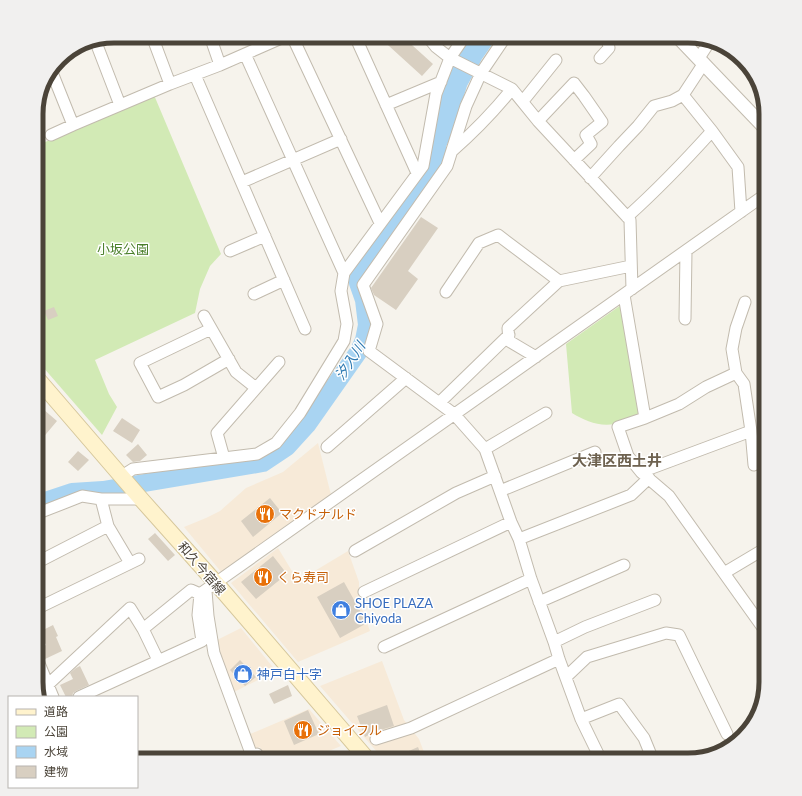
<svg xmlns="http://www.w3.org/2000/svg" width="802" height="796" font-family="Lato,'Noto Sans JP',sans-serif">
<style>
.commercial{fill:#f7ead8}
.green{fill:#d2eab5}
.water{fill:#a9d4f2}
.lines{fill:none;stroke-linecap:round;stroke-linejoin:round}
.river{stroke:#a9d4f2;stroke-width:18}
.building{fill:#d8cfc1}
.minor-casing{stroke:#c2bbae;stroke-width:13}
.tertiary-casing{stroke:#c2bbae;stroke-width:15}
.secondary-casing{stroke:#d6c79b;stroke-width:17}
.minor{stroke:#fff;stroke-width:11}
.tertiary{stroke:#fff;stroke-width:13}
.secondary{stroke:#fff3cd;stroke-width:15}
.labels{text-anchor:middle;stroke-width:3;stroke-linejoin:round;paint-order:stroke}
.park-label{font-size:13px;fill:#4a7f2a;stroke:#fff}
.food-label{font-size:13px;fill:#c56008;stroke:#fff;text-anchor:start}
.street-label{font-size:13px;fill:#4b4439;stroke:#fff}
.shop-label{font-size:13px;fill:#366cbe;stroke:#fff;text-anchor:start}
.water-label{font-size:14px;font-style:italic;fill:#2e7ab2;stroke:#fff}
.quarter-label{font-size:15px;font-weight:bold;fill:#6e6250;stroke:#fff}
.rim{fill:none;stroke:#4b4439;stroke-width:5}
</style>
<rect width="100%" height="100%" fill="#f6f3ec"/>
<path class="commercial" d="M318 443 331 495 222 573 184 527 206 518 220 511 246 488 283 472Z
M278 548 298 581 348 551 359 582V601L370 631 298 662 231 583Z
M241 628 276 671 232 693 215 641Z
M382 661 404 720 419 739 427 760H384L320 686Z
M309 709 341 746 307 760H265L260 747 254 749 248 735Z"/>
<path class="green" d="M154 95 221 254 210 266 200 289 195 313 95 360 109 394 117 407 102 435 36 359V146Z
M621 305 640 412 639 414C631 417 623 422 615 424 599 427 585 421 572 413L566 344Z"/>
<path class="water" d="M472 36H498L482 59 467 86 452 134 437 166 404 197 428 163 442 92 459 54Z"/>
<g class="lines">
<path class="river" d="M36 504 72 492 103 490 263 463 287 447 307 425 359 351 364 340 367 325 364 300 358 283 357 275 360 264 428 176 439 152"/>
</g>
<path class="building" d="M378 36H402L433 64 422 76Z
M421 217 438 228 408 271 418 279 396 310 374 295 371 288Z
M54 307 58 316 48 320 44 311Z
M43 409 57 421 36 446V417Z
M122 418 140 430 132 443 113 431Z
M138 444 147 455 140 461 133 462 126 455Z
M78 451 89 460 78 471 68 462Z
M270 498 282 513 253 537 241 521Z
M155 533 175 555 168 561 148 539Z
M273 556 287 574 256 599 241 582Z
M344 582 367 623 340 638 317 597Z
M53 625 58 636 56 637 62 651 45 659 40 648 46 645 39 632Z
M240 660 256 677 245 686 230 670Z
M80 666 89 685 76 691 73 693 72 697H66L60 685 73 679 70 673 76 668Z
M288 685 292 696 274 704 269 694Z
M387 705 394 726 374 732 365 737 357 716Z
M308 710 319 734 294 745 284 721Z
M418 747 423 760H388Z"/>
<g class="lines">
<g class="minor-casing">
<path id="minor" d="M152 36 170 84
M210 36 220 65
M292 36 380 223
M355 36 417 173
M427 36 436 47 450 58 512 89 538 121 630 220 632 289
M506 36 481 73 466 106 447 166 363 285 377 324 369 351 454 414 485 449 511 522 519 539 531 579 554 642 559 659 581 719 601 760
M95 40 120 105
M245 54 344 273
M600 58 609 48 608 42 613 36
M699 58 710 41
M51 70 73 125
M195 75 305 329
M683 95 712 131 738 167 741 212
M523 101 556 60
M386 105 441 82
M538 121 574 83 584 96 602 122 586 135 591 144 574 160
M51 135 73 125 170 84 220 65 286 36
M452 151C474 132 494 111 512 89
M590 178 619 146 638 126 654 106 672 101 683 95 704 63
M242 182 341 139
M627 217C657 190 685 161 712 131
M230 251 265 236
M559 281 631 266
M446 292 479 243 498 235 559 281 508 328 509 341 536 357
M254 294 284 280
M624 295 645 418
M745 302 736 328 732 349 736 373 744 384 751 431 754 465
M204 316 236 372 256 388
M685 319 686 251
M211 329 140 363 158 397 184 385 229 359
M736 373 706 387 679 404 645 418 618 427 628 456 641 472 669 496 766 632
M439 403 509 335
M327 447 406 378
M485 449 546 413
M224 458 217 433 279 362
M641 472 751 431
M122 476 133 469 257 454 276 443 300 413 344 341 347 324 341 291 344 273 423 166 436 94 450 58 465 36
M500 491 595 452
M101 499 108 526 130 563
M36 514 82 496 101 499H141
M519 539 631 495 649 478
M355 551 456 493 495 476
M36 563 108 526
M724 573 766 548
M206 591 208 616 214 653 252 756
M364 592 511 522
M200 594 766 194
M539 602 624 565
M36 609 139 559
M143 629 191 590 200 594
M554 642 585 627 655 600
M384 647 531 579
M36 656 53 697
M566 677 587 657 666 633 679 635 727 734
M40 692 130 608 143 629 158 660
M79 697 202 641 198 615 200 594
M581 719 619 704 644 738 653 760
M376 739 411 728 559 659
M243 760 257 754 259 760"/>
</g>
<g class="tertiary-casing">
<path id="tertiary" d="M677 36 766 129"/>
</g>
<g class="secondary-casing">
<path id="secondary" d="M36 377 141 499 216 583 368 760"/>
</g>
<use href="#minor" class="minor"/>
<use href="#tertiary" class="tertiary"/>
<use href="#secondary" class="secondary"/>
</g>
<defs>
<g id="restaurant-disc" transform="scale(1)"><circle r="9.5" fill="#e8710a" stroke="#fff"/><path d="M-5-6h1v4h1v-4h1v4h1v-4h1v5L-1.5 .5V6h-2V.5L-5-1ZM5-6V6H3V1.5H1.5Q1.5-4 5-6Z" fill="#fff"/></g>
<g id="shop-disc" transform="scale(1)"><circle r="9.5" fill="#3f7fe0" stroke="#fff"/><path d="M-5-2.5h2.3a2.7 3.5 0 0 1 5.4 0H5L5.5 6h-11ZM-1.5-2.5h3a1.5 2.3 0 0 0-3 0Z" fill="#fff"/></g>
</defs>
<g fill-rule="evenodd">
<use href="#restaurant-disc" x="265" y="514"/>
<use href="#restaurant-disc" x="263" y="577"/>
<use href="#shop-disc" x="341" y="610"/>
<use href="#shop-disc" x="243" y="674"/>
<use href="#restaurant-disc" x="303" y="730"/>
</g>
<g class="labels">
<g class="park-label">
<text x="123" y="254">小坂公園</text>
</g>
<g class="food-label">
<text x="279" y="519">マクドナルド</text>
<text x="277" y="582">くら寿司</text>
<text x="317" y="735">ジョイフル</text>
</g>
<g class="street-label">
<text transform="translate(202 568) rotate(49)" y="5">和久今宿線</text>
</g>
<g class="shop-label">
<text x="355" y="608">SHOE PLAZA<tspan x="355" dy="15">Chiyoda</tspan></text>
<text x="257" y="679">神戸白十字</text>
</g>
<g class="water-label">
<text transform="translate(350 361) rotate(-57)" y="5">汐入川</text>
</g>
<g class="quarter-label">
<text x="617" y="466">大津区西土井</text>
</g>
</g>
<path d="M0 0H802V796H0ZM114 43H688A71 71 0 0 1 759 114V682A71 71 0 0 1 688 753H114A71 71 0 0 1 43 682V114A71 71 0 0 1 114 43Z" fill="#f1f0ef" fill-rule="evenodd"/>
<path class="rim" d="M114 43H688A71 71 0 0 1 759 114V682A71 71 0 0 1 688 753H114A71 71 0 0 1 43 682V114A71 71 0 0 1 114 43Z"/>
<rect x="8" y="696" width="130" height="92" fill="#ffffff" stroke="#b7b4b0"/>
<rect x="16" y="709" width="20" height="6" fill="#fff3cd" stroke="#b7b4b0"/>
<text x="44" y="716" font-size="12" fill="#4b4439">道路</text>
<rect x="16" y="726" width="20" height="12" fill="#d2eab5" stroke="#b7b4b0"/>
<text x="44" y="736" font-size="12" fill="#4b4439">公園</text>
<rect x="16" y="746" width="20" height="12" fill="#a9d4f2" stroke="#b7b4b0"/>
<text x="44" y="756" font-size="12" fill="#4b4439">水域</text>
<rect x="16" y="766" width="20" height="12" fill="#d8cfc1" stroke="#b7b4b0"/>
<text x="44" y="776" font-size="12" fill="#4b4439">建物</text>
</svg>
